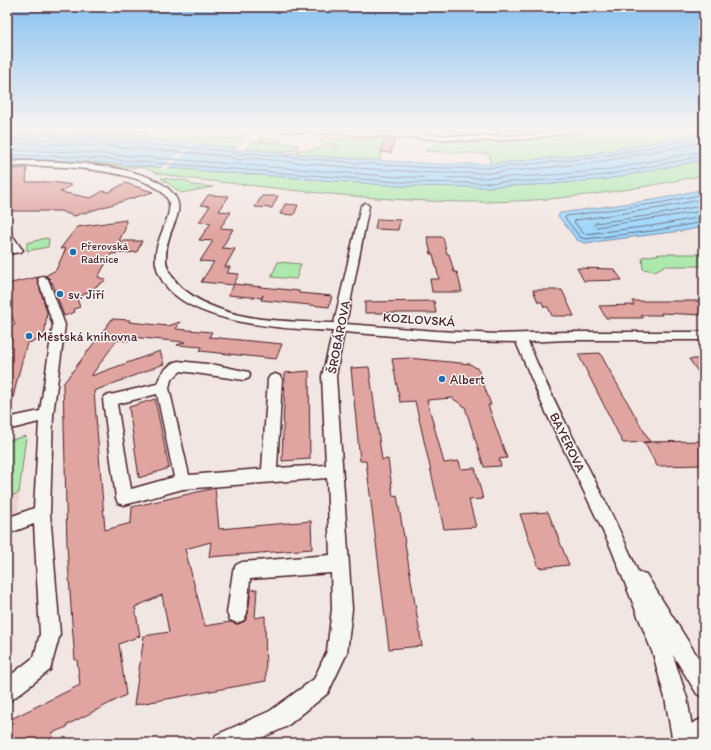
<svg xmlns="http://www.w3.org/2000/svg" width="711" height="750" font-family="Itim,sans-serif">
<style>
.built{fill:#edd2ce}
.green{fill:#ade9ae;stroke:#7c846c}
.water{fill:#9ad6fb;stroke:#7a8da8}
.pier{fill:#f2e6e2}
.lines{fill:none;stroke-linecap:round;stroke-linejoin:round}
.shore{stroke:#6a687e;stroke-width:1}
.building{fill:#e0a5a0;stroke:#4a1f2b}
.street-casing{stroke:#4a1f2b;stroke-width:3}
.secondary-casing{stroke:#4a1f2b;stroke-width:3}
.street{fill:#f6f6f2;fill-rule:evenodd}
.secondary{fill:#f6f6f2;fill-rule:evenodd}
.poi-dot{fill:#1f6fb2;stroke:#f6f6f2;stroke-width:1.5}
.labels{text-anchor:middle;stroke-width:3;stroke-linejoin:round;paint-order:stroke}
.far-poi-label{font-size:11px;fill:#4a1f2b;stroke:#f6f6f2;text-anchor:start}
.poi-label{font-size:13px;fill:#4a1f2b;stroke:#f6f6f2;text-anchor:start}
.street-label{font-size:13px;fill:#4a1f2b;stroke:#f6f6f2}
</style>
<rect width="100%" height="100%" fill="#f2e6e2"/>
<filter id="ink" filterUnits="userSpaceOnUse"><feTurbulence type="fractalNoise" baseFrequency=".025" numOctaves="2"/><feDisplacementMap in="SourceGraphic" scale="8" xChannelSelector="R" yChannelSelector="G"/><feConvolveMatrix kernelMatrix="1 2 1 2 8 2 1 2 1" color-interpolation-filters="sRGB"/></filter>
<g filter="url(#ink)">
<path class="built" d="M19 493 18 522 7 526V497Z"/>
<path class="green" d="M50 129 98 131 101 129H200V132L195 138H208L241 140 235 148 207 146V144L204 143 202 145 106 137 7 134V132L148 136 113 133 45 131Z
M213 129 267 131 261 141 265 138 282 139 280 142 260 141 265 132H253L251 134 242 133 241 134 245 135 241 140 203 137Z
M454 129H574C530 135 492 138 448 136Z
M589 129H704V133L592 154 490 164V154L425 151 440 140H514L554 136Z
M355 137 387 139 383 147 380 161 297 154 299 152H296L298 149 308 151 322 147 338 148 339 146 325 144 321 141 323 138 371 140 354 138Z
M253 141 260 142 258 146 261 142 298 145 294 151 282 150 280 152 247 149Z
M7 159 79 161 400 186 483 187 554 184 607 179 704 160V175C625 192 545 203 464 202 370 201 277 188 184 178L156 173 145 168Z
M161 178 187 181 192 185 213 187 181 193Z
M46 238 49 239 48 247 27 251V243Z
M662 254H704V266H664L655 271 643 269 642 257Z
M278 262 301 264 296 279 271 277Z
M26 436 19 493 7 497V441Z"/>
<path class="water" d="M704 133V160L607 179 554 184 483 187 400 186 79 161 7 159V134L106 137 188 143 235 148 232 150 246 151V149L287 153 283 155H289V153L337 158 437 164H490L592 154Z
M704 189V226L689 230 585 243 577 240 558 216 560 213 659 199Z"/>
<path class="pier" d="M193 142H197L166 170 160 169Z"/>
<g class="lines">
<path class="shore" d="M7 138 106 141 230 151 239 155 248 153 357 163 437 168H490L592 158 704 137
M7 143 106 146 228 156 239 160 250 158 356 168 436 173H490L593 163 704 142
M7 150 79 152 400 177 483 178 553 175 606 170 704 151
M7 155 79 157 400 182 483 183 553 180 606 175 704 156
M704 194 659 203 566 216 565 218 580 237 585 239 652 231 704 222
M704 199 660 208 576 220 574 222 583 233 586 234 651 226 704 217
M704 205 661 214 595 223 594 225 596 227 704 211"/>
</g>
<path class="building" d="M385 138H395L391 153 381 152Z
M27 168 26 182H52L72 185 60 192 91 198 103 191 109 192 125 183 153 192 74 216 60 211H7V173L12 172 13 169Z
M208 195 229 196 219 211 231 212 220 228 233 229 222 248 235 249 225 267H230L227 273 239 274 234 284 299 291V293L332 296 329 307 261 300 263 295 262 298 228 295 234 285 201 282 214 262 200 261 213 241 199 240 211 223 199 222 210 206 201 205Z
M262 196H278L272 208 255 207Z
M285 204 298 205 294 215 280 214Z
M377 219 400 220 398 230 375 229Z
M126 220 125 229 119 241H142L137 252 111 254 98 277 106 280 77 299 80 307 74 309 75 312 64 316 52 282 51 284 49 278 45 276 56 270 66 248 60 249 77 227Z
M427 237H443L447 254H449L454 272H457L462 292H432L430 279H439L433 254H431Z
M577 268 614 269 622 280 584 281Z
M38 277 37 279 47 312 44 339 27 343 18 376 11 407H7V353H8L12 333 7 331V328L15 325 7 301V284Z
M533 290H562L574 316H552L548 307H544L542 302H538Z
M434 301 436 313H365V302Z
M632 301H704V315L661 313 662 315H641L643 318H606L599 306 634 305Z
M112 319 130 320 129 322 168 326 180 322 176 329 212 332 209 337 282 344 276 359 200 351 202 347 177 345 185 342 131 337 128 341 117 340 91 376 160 351 164 364 94 391 105 530 131 523 132 507 215 488 219 529 311 521 312 549 209 557 211 542 185 549 205 626 230 622 238 624 245 621 248 613 251 590 257 589 255 618 265 616 266 681 134 705 144 636 169 632 162 595 135 607 140 636 119 644 126 695 67 725V727L52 733 55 743H7V721L80 685 77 660H75L72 623 67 545 63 384Z
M600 353 607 366 650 442 623 443 578 354Z
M409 358 470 364 478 369 491 405H488L507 458 499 459 501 466 484 467 465 407 452 398 427 400 444 463 459 461 461 469 475 468 483 499 469 500 476 527 444 529 415 401 400 402 392 359Z
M689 359H704V380Z
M369 367 382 460 388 459 393 496 397 495 422 646 389 649 366 461H360L351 368Z
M309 371 310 459 282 461 285 373Z
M155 399 169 468 139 478 129 407Z
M704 441V465L657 466 644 442Z
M548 512 569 565 539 568 520 514Z"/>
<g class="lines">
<g class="street-casing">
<path id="street" d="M279 129H321L475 137 527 135 566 129H582L579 131 527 139 475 141 282 131Z
M21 161C57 161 161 163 177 200 182 213 172 226 169 238 166 246 166 253 166 261 167 271 174 280 181 287 222 323 283 321 334 323L361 206 365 203 369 206 346 324 437 331 498 334 566 332H704V340H566L528 342C560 420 605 493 638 572L646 574 704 667V698L697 694 673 655 687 698 695 743H673L665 698 653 654 611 548 543 406 516 342 454 341 344 332 336 376 352 609 347 653 328 693 286 727 250 743H213L216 735 270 711 314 679 327 651 332 609 331 573 250 579 247 613 244 620 237 623 230 620 227 613 233 571 236 565 242 562 330 555 327 478 183 489 124 505 118 503 116 498 103 400 105 396 110 395 157 384C160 374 168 364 178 361L216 365 249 372 250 375 249 378 244 380 181 371 171 380 169 388 189 475 262 469 268 379 270 376 275 374 280 376 282 379 277 468 326 465 322 376 333 331C286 329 167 325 156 264 152 241 175 216 168 200 154 168 38 163 7 167V163ZM157 394 174 477 131 489 117 404Z
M7 231 10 232 21 248 23 250 21 252 7 254V248H12L7 241Z
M43 276 48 279 65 325 53 415 50 513 60 634 50 670 14 698 7 702V678L34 657 40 634 34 524 7 534V518L34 508 39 422 7 430V418L40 411 53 325 38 279Z"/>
</g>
<g class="secondary-casing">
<path id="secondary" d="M704 718V743H676C682 728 689 724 704 718Z"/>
</g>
<use href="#street" class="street"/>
<use href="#secondary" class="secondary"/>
</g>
</g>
<linearGradient id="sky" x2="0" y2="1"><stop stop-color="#89c2f0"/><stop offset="0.55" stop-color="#f9f4f2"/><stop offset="1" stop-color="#f9f4f2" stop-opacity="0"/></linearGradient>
<rect width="711" height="234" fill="url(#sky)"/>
<g class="poi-dot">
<circle cx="73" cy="252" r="4"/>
<circle cx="60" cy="294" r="4"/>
<circle cx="29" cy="336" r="4"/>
<circle cx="442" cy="379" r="4"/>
</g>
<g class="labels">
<g class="far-poi-label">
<text x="81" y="250">Přerovská<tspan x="81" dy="13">Radnice</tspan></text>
</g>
<g class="poi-label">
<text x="68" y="299">sv. Jiří</text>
<text x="37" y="341">Městská knihovna</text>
<text x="450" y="384">Albert</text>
</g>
<g class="street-label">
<text transform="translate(419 319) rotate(4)" y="5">KOZLOVSKÁ</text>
<text transform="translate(338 337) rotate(-79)" y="5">ŠROBÁROVA</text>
<text transform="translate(568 442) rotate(64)" y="5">BAYEROVA</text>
</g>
</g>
<rect width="711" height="750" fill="none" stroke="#f6f6f2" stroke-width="24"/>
<rect x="12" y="12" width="687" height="726" fill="none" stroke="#4a1f2b" stroke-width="1.5" filter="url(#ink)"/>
</svg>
